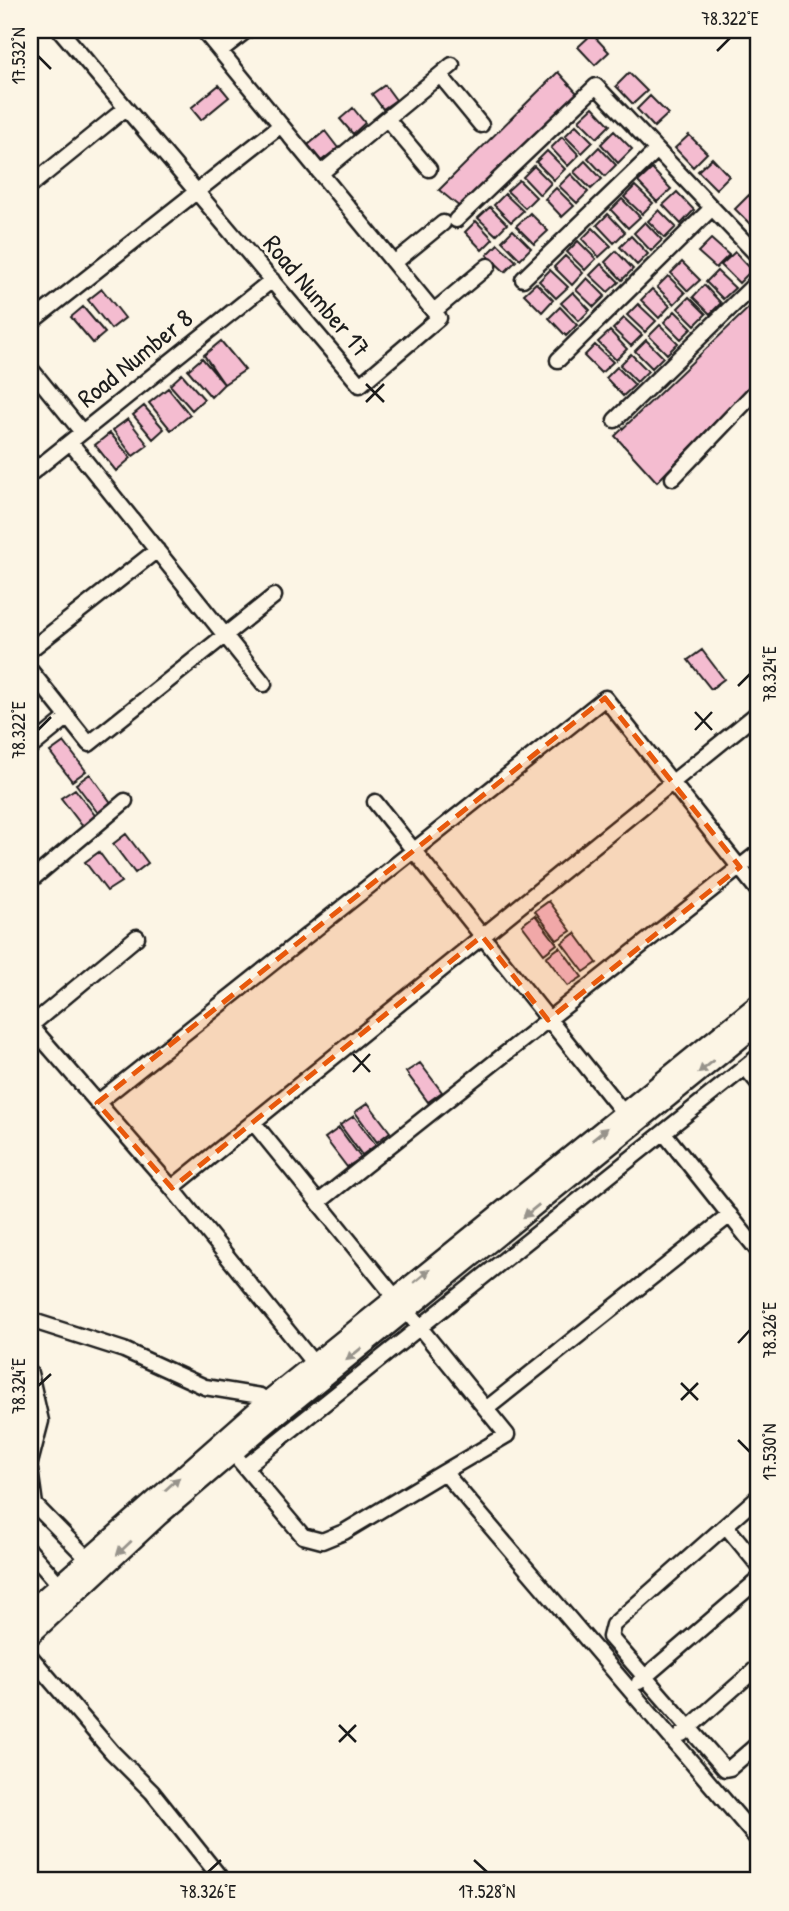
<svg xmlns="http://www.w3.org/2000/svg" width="789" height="1911" font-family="'Patrick Hand',sans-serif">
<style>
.building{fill:#f4bcd0;stroke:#1c1c1c;stroke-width:2}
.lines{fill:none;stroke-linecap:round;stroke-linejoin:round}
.street-casing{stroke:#1c1c1c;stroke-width:19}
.secondary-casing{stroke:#1c1c1c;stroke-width:24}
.street{stroke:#fcf5e5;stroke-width:14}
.secondary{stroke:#fcf5e5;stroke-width:19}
.oneway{fill:#97938b}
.marked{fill:#e8590c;fill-opacity:0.2;stroke:#e8590c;stroke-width:5;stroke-dasharray:14 9;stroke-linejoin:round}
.ticks{fill:none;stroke:#1c1c1c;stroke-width:2.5}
.labels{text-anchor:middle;stroke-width:7;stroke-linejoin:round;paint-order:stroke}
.street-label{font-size:26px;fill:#1c1c1c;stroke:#fcf5e5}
.neatline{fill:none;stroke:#1c1c1c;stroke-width:2.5}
.ticks-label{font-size:18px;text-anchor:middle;fill:#1c1c1c}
</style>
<rect width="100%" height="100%" fill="#fcf5e5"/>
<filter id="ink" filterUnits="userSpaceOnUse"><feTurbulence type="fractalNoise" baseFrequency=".0143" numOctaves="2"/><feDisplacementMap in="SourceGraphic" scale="14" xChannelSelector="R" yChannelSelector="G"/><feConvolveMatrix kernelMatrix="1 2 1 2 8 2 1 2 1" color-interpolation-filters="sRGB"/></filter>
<g filter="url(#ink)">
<path class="building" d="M592 34 609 52 595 65 578 47Z
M558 72 577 93 461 208 439 190Z
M629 73 647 91 633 104 616 86Z
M219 85 229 97 201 120 191 108Z
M385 85 396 100 383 109 372 94Z
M650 96 668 114 654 127 637 109Z
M593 107 610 125 597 138 579 120Z
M353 108 365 123 353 134 340 119Z
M576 125 593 142 582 153 565 136Z
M325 131 338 148 321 161 308 145Z
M614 131 632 149 618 163 601 144Z
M689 135 707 153 693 167 675 148Z
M562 137 579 155 568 166 551 148Z
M599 147 616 165 605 176 588 158Z
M547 151 565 169 554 180 536 162Z
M712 158 729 176 716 189 698 171Z
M585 161 602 179 591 189 574 172Z
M534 166 551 183 540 195 523 177Z
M652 169 671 189 657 202 638 182Z
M571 174 588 192 577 203 559 186Z
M519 180 536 197 525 208 507 191Z
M635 186 653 203 642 214 624 197Z
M556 188 574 206 562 217 545 199Z
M677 192 694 210 681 224 663 205Z
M505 194 523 211 511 222 494 205Z
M749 195 759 206V220L753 227 735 209Z
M622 199 640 217 628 228 611 210Z
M490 207 507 224 496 235 478 218Z
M659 210 676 227 665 238 648 221Z
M530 213 548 231 534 244 516 226Z
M608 214 625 232 614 243 597 225Z
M476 221 493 239 482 250 465 232Z
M645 222 662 240 651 251 634 233Z
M593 228 611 246 599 257 582 239Z
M513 230 531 248 520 259 502 241Z
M631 236 648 254 637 265 620 247Z
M711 239 729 255 716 268 698 252Z
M578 241 596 259 585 270 567 252Z
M498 244 516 261 505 272 487 255Z
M616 251 633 269 622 280 605 262Z
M735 252 752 270 739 283 721 265Z
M565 256 583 273 572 285 554 267Z
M682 262 700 280 688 291 671 273Z
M601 264 619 282 608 292 590 275Z
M550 270 568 287 556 298 539 281Z
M717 271 735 288 723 299 706 282Z
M668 276 685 293 674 304 657 287Z
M587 278 605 296 594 307 576 290Z
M536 283 553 300 542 312 524 294Z
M704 285 721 303 710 314 693 297Z
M102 289 125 318 111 329 88 300Z
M652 289 670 306 659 318 641 300Z
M573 292 590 310 579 321 561 303Z
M689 297 706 314 695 325 678 308Z
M759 298V377L657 482 615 436Z
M638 304 656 321 645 332 627 315Z
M83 307 105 333 93 343 71 317Z
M560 307 577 325 566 336 549 318Z
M675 311 692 328 681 339 664 322Z
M624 318 642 335 631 346 613 329Z
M660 325 678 343 667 354 649 336Z
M610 331 627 349 616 360 598 342Z
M646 340 663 357 652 368 635 351Z
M221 341 245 370 224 384 204 355Z
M595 345 613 362 601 373 584 356Z
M631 354 648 371 637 382 620 365Z
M202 358 224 384 211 397 188 370Z
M617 367 635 385 623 396 606 378Z
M182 374 204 399 192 410 170 385Z
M168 388 190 415 171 430 149 403Z
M144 406 164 429 153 439 133 415Z
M128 419 148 445 133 456 113 430Z
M110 433 131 458 116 471 95 445Z
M702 650 724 679 711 689 688 660Z
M64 742 86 771 72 781 50 752Z
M90 774 112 804 98 813 76 784Z
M75 789 97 818 83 827 61 798Z
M126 834 148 863 135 873 113 844Z
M99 852 121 882 107 891 85 862Z
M549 901 571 931 557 940 535 911Z
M535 915 557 944 544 954 522 925Z
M575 933 597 963 584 972 562 943Z
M560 947 582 977 568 986 546 957Z
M420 1063 442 1092 428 1102 406 1072Z
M368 1103 390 1132 377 1142 355 1112Z
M354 1116 376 1145 362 1155 340 1125Z
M339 1128 361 1158 347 1167 325 1138Z"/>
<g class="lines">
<g class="street-casing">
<path id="street" d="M60 30 360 385 439 318 203 30
M220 51 247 30
M440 75 481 125
M387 119 429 169
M321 173 452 65
M30 186 126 108
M456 220 596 86 759 257
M394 263 443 223
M523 279 657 150
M434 311 488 266
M30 323 281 125
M558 360 712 208
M30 368 82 432
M615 420 759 280
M70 442 264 684
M30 474 272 280
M673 478 759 388
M30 650 157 550
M30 670 89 744 274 596
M30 748 68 717
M375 802 630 1121
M30 881 125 801
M30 1025 172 1188 319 1370
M30 1026 137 937
M745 1067 759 1084
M97 1103 605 698 759 892
M253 1122 507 1435 444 1472
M664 1133 759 1252
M172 1188 759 712
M320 1201 759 852
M30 1320 124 1350 205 1387 260 1396 267 1402
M30 1373 41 1421 30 1463
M486 1409 730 1215
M233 1453 303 1536 322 1541 344 1532 444 1472 759 1841
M245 1467 759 1056
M30 1469 35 1505 88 1559
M759 1496 613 1625 610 1637 725 1769 730 1768 759 1743
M726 1526 759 1566
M30 1551 65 1591
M30 1656 112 1752 152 1792 223 1881
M639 1682 759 1579
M682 1734 759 1666"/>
</g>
<g class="secondary-casing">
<path id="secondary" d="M30 1611 267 1402 759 1004
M30 1635 159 1515 278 1414 759 1023"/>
</g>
<use href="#street" class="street"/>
<use href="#secondary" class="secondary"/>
</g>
<defs><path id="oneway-solid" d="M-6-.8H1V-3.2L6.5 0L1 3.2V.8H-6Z" transform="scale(1.75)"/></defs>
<g class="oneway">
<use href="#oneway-solid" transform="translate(706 1067) rotate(141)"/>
<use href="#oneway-solid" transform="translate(600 1134) rotate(-39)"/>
<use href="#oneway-solid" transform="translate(531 1211) rotate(141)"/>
<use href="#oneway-solid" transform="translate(422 1276) rotate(-39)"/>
<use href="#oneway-solid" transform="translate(354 1354) rotate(141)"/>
<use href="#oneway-solid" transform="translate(172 1484) rotate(-42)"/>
<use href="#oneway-solid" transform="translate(124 1548) rotate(137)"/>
</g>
</g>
<path class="marked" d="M605 698 740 867 548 1020 482 936 172 1188 97 1103Z"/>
<path class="ticks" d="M717 51 730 38M38 56 51 69M366 384 384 402M366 402 384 384M738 686 750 674M695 712 712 730M38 730 51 717M695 730 712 712M353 1054 370 1072M353 1072 370 1054M738 1343 750 1330M681 1383 698 1400M38 1386 51 1374M681 1400 698 1383M738 1440 750 1452M339 1725 356 1742M339 1742 356 1725M474 1860 487 1872M208 1872 221 1860"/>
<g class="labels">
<g class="street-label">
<text transform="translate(317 296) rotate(50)" y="9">Road Number 17</text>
<text transform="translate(135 358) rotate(-39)" y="9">Road Number 8</text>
</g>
</g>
<rect width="789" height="1911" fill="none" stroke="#fcf5e5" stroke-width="77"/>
<rect x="38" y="38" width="712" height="1834" class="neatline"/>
<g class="ticks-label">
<text x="730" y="25">78.322°E</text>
<text transform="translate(19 56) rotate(-90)" y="6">17.532°N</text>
<text transform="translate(770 674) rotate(-90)" y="6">78.324°E</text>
<text transform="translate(19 730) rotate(-90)" y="6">78.322°E</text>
<text transform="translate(770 1330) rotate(-90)" y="6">78.326°E</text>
<text transform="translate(19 1386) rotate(-90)" y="6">78.324°E</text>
<text transform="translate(770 1452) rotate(-90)" y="6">17.530°N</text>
<text x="208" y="1898">78.326°E</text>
<text x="487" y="1898">17.528°N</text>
</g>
</svg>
